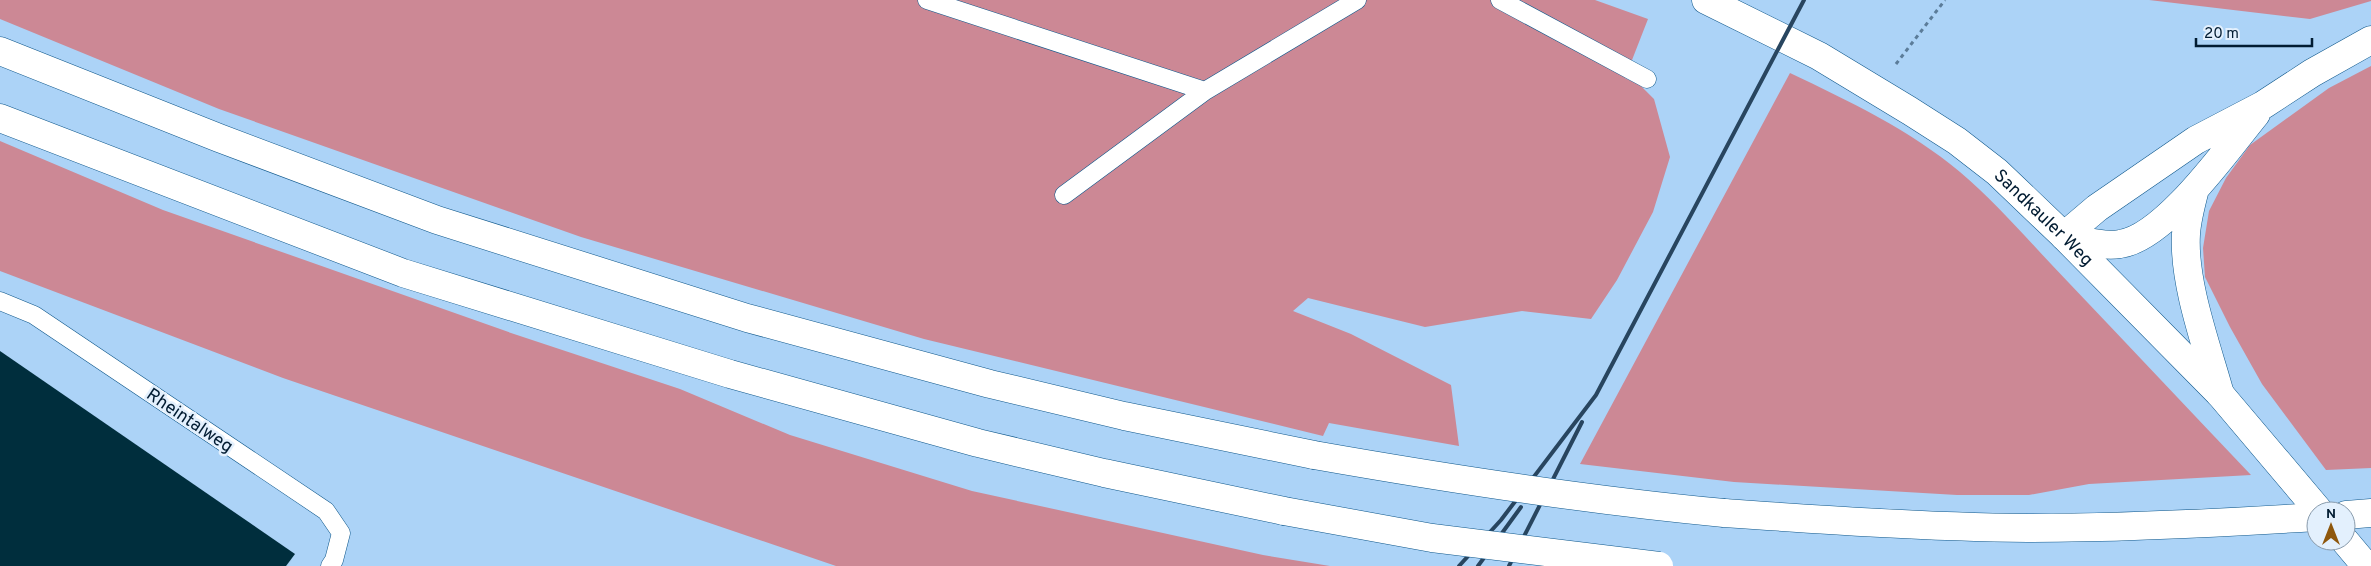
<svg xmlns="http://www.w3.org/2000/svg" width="2371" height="566" font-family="Overpass,sans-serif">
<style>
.green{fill:#cc8895}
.building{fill:#002e3d;filter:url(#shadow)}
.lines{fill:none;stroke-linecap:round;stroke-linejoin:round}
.lane-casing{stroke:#0e578b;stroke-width:19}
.secondary-casing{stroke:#0e578b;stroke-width:29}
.highway-casing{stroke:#0e578b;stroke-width:29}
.path{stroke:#5b7c99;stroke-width:3;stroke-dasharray:4 4;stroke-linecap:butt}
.lane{stroke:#fff;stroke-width:18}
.secondary{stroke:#fff;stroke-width:28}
.highway{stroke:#fff;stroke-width:28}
.rail{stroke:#28455f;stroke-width:4}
.highway-bridge-casing{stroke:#0e578b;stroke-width:29;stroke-linecap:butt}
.highway-bridge{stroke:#fff;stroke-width:28}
.labels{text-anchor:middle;stroke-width:5;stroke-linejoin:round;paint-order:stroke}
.street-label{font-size:18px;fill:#021c32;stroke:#e3f0fd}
</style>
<defs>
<filter id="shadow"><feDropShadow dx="-4.5" dy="4.5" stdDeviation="1" flood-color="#0004"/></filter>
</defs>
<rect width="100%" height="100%" fill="#acd3f7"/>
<path class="green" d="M0 0H1595L1648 19 1625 78 1640 85 1654 99 1670 157 1653 212 1617 280 1591 319 1522 311 1425 327 1308 298 1293 311 1351 334 1451 385 1459 446 1329 423 1323 436 924 339 581 237 219 109 0 19Z
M2149 0H2371V1L2310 19Z
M2371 66V468L2326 470 2262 384 2230 327 2205 277 2203 248 2209 211 2226 178 2250 145 2329 88Z
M1790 73C1849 101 1910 130 1960 172 1999 205 2033 246 2069 283 2130 347 2190 411 2251 475L2089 484 2029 495H1957L1734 482 1580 464Z
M0 141 163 210 514 334 680 389 790 435 972 491 1263 555 1330 566H836L283 378 0 271Z"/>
<path class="building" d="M0 351 295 554 286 566H0Z"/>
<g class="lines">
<g class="lane-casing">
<path id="lane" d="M927 0 1205 91
M1500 0 1647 79
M1064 195 1205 91 1357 0
M0 301 34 315 326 511 341 533 334 560 330 566"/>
</g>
<g class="secondary-casing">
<g id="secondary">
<path id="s1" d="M1706 0 1819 56 1910 111 1957 141 1997 172 2064 236 2220 394 2319 511"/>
<path d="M2345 541 2366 566"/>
</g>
</g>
<g class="highway-casing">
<path id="highway" d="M0 51 219 138 437 220 747 318 990 384 1124 416 1314 455
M0 118 403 273 730 374 978 443 1104 473 1284 511
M2195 189C2191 204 2187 219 2186 234 2183 283 2207 347 2220 394
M2064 236 2097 208 2196 140 2263 105 2312 73 2371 40
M2064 236C2082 240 2102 247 2120 244 2165 238 2227 149 2256 114
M1724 513C1825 520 1926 527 2028 528 2124 528 2220 523 2316 517
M2346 515 2371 513"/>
</g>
<path class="path" d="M1896 64 1945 0"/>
<use href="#lane" class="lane"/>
<use href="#secondary" class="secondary"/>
<use href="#highway" class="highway"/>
<path class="rail" d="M1459 566 1501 520 1596 395 1804 0
M1478 566 1521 507
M1509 566 1582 422"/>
<g class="highway-bridge-casing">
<path id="highway-bridge" d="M1314 455C1450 479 1586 500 1724 513
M1284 511 1432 538 1659 566"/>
</g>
<use href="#highway-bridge" class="highway-bridge"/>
</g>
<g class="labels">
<g class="street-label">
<text dy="6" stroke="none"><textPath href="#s1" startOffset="404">Sandkauler Weg</textPath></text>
<text transform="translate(190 420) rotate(34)" y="6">Rheintalweg</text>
</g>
</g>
<g transform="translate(2331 526)"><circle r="24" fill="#e3f0fd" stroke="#899bac"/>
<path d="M0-4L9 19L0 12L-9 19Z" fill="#8e570d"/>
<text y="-8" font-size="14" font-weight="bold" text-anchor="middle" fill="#021c32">N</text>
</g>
<path d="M2196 38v8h116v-8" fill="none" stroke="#021c32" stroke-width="2.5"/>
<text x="2204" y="38" font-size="15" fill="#021c32" stroke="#e3f0fd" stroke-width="4" paint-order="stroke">20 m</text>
</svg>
